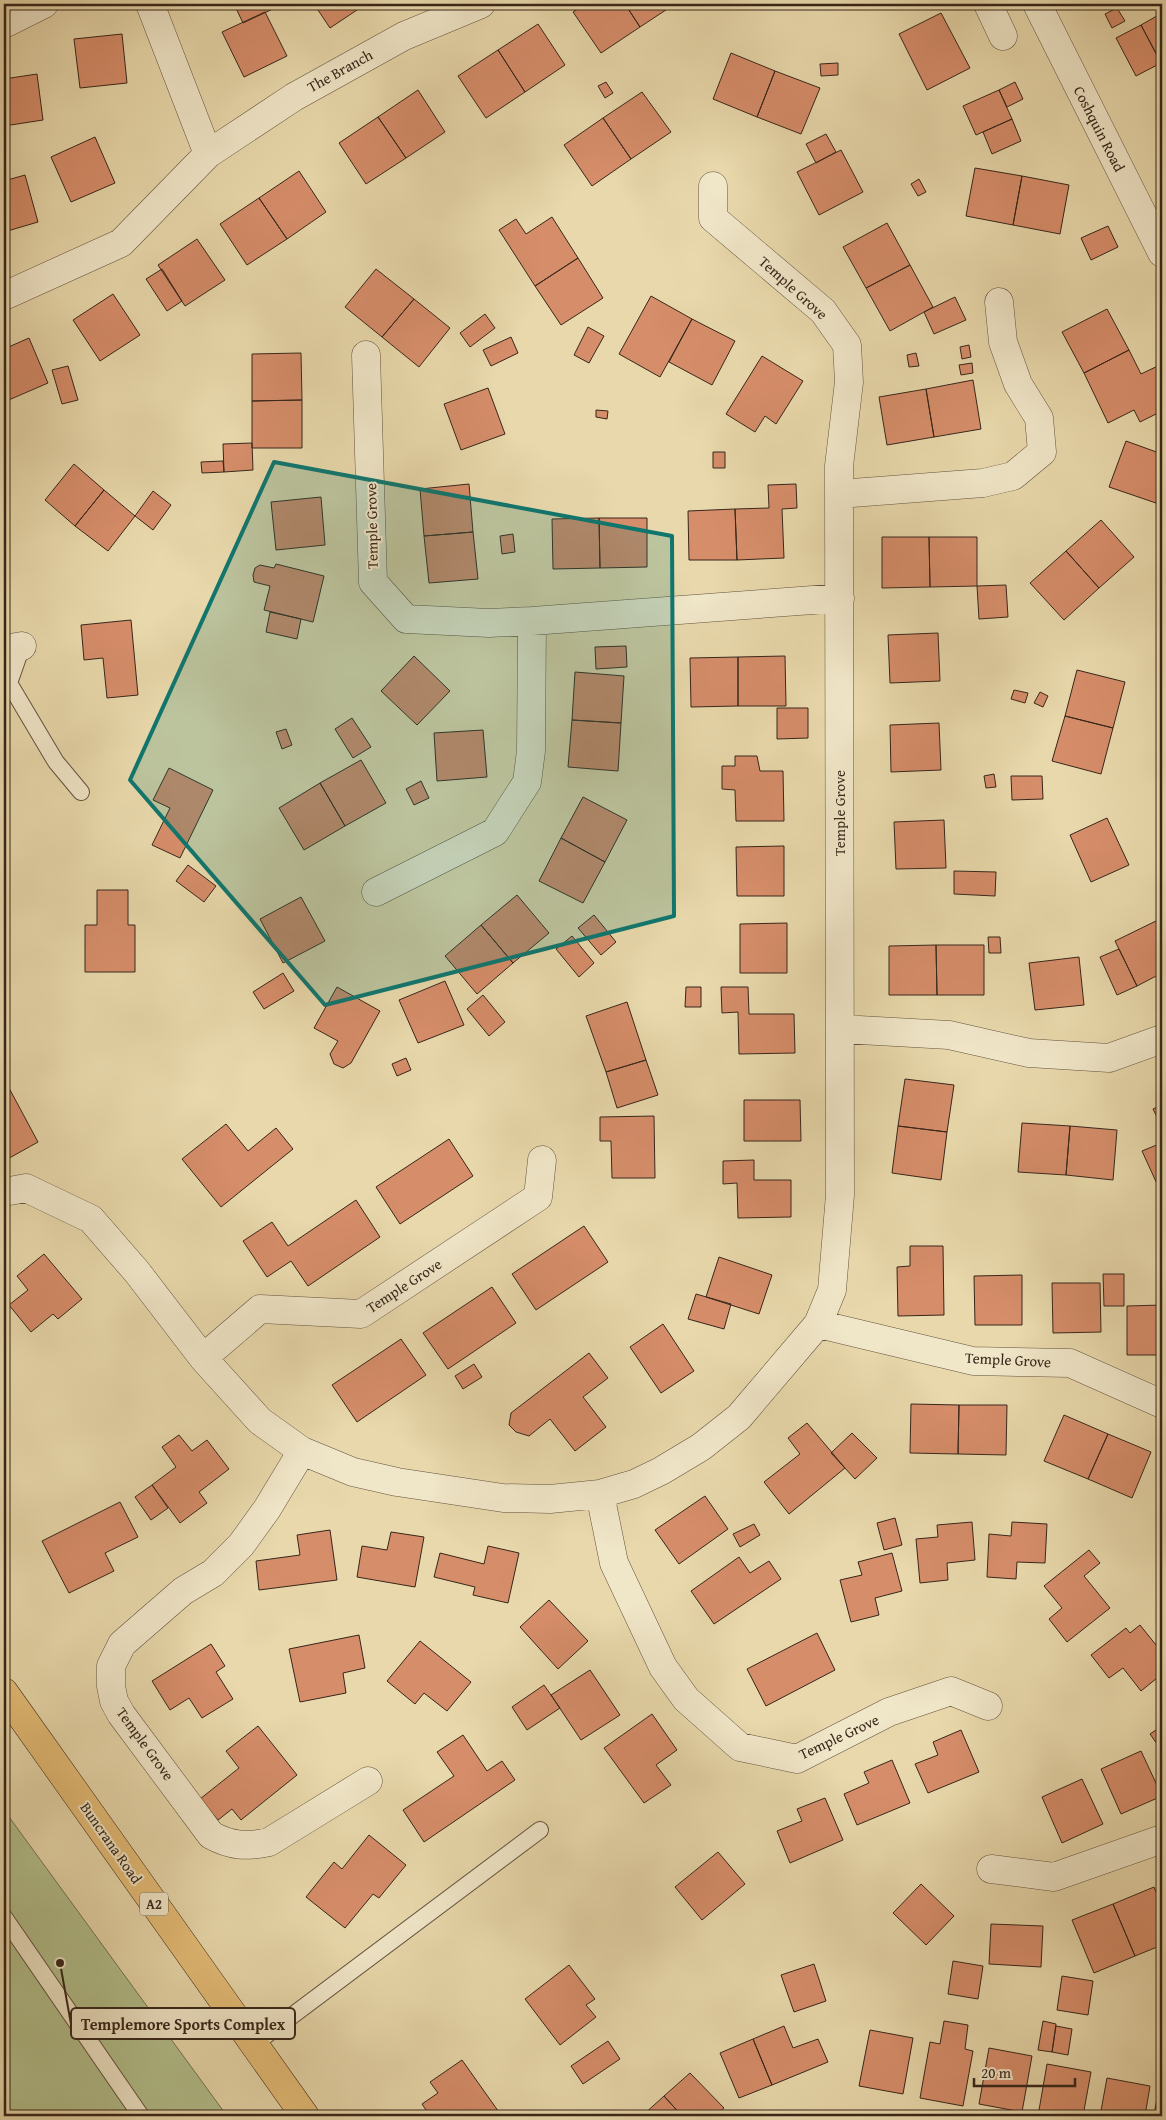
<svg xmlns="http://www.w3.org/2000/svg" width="1166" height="2120" font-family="'Gentium Book Plus',serif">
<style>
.pitch{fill:#b2bf8c;stroke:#747253}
.building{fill:#d68d6a;stroke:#37261a}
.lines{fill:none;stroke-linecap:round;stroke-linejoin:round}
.service-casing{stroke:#63523e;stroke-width:18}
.minor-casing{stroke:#63523e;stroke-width:29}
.trunk-casing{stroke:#37261a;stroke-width:29}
.service{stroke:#f0e6c8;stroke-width:16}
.minor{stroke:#f0e6c8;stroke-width:28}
.trunk{stroke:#e4bc76;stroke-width:28}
.marked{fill:#0f766e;fill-opacity:0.2;stroke:#0f766e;stroke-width:4;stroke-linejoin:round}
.labels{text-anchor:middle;stroke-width:4;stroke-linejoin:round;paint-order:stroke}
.shield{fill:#f0e6c8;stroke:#6e604e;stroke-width:1}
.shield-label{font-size:14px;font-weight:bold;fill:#37261a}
.street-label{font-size:15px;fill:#37261a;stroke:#f0e6c8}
.leader{fill:none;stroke:#37261a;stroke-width:2}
.callout-dot{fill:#37261a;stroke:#f0e6c8;stroke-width:2}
.callout{fill:#f0e6c8;stroke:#37261a;stroke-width:2}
.callout-label{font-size:16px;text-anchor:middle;font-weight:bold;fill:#37261a}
</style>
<rect width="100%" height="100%" fill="#e8d8ab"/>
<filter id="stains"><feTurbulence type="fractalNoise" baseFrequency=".004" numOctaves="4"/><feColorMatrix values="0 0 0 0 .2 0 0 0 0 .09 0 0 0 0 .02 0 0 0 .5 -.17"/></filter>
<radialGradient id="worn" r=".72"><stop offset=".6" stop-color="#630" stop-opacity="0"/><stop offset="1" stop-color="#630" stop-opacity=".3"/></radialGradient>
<path class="pitch" d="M4 1810 227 2116H4Z"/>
<path class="building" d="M234 4H278L279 6 243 23Z
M314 4H366L330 28Z
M586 4H625L640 27 601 53 573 12Z
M625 4H675L640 27Z
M1117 8 1125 21 1112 28 1105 14Z
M265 12 287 56 244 77 222 32Z
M941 13 970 68 927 90 899 34Z
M1162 13V62L1161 63 1141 25Z
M538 24 565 65 525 92 498 50Z
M1141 25 1161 63 1136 76 1116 38Z
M122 34 127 83 80 88 74 39Z
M498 50 525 92 486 118 458 76Z
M731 53 775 71 757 117 713 99Z
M838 63V75L821 76 820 64Z
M775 71 820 88 801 134 757 117Z
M37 74 43 120 4 126V79Z
M606 82 613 93 605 98 598 86Z
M1015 82 1023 99 1007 107 999 90Z
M418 90 445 132 406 158 378 117Z
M999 90 1012 119 976 135 963 106Z
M642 92 671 132 631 159 603 118Z
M378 117 406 158 366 184 339 143Z
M603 118 631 159 592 186 564 145Z
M1012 119 1021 141 992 154 983 132Z
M826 134 836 152 816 163 806 144Z
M95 137 115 183 71 202 51 157Z
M841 150 863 192 819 215 797 172Z
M975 168 1022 176 1013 225 966 216Z
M299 171 326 212 287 239 259 198Z
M25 175 38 222 4 232V181Z
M1022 176 1069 185 1060 234 1013 225Z
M919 179 926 192 918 196 911 184Z
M259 198 287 239 247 265 220 224Z
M552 217 578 258 535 286 499 230 516 219 526 234Z
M887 223 910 265 866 288 843 247Z
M1108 226 1118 247 1091 260 1081 238Z
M197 239 225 280 185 306 158 265Z
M578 258 603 298 561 325 535 286Z
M910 265 933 307 890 331 866 288Z
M162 269 182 301 167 311 146 279Z
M376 269 414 299 382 337 345 307Z
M113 294 140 335 100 361 73 320Z
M651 296 692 319 660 377 619 354Z
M955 297 966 320 934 334 924 312Z
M414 299 450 328 419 367 382 337Z
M1107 309 1129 350 1084 373 1062 332Z
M485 314 495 328 470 347 460 333Z
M692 319 735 341 712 385 669 362Z
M588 327 604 336 589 363 574 355Z
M511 337 518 353 491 366 483 350Z
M29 338 48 383 4 402V349Z
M969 345 971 357 962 359 960 347Z
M1129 350 1141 374 1162 364V399L1159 401 1162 411 1140 422 1134 410 1108 423 1084 373Z
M301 353 302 400 252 401V354Z
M916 353 919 366 909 367 907 355Z
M762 356 803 381 776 424 765 416 755 432 726 414Z
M972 363 973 373 961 375 959 365Z
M68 366 78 400 62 404 52 370Z
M973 380 981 429 934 437 926 389Z
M488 388 505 434 461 450 444 404Z
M926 389 934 437 887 445 879 397Z
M302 400V448H252V401Z
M596 410 608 411 607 419 596 417Z
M1126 441 1162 454V497L1159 496 1156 503 1109 487Z
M252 443 253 470 224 472 223 444Z
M713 452H725V468H713Z
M223 461 224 472 202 473 201 462Z
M74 464 104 490 75 526 45 500Z
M469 484 473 532 424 536 420 489Z
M796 484 797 508 782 509 784 558 737 560 735 509 769 508 768 485Z
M104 490 135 516 108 551 75 526Z
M153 491 171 505 153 530 135 516Z
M321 497 325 545 276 550 271 502Z
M735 509 737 560H689L688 511Z
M599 518 600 568 553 569 552 519Z
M599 518H647V567L600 568Z
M1101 520 1134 557 1099 588 1066 551Z
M473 532 478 579 429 583 424 536Z
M513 534 515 552 502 554 500 536Z
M882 537H929L930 587 882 588Z
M929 537H977V586L930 587Z
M1066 551 1099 588 1064 620 1030 583Z
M276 564 324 576 313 622 264 610 270 586 254 582 253 575 255 568 260 565 274 568Z
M1006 585 1008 617 979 619 977 586Z
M270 612 301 619 297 639 266 632Z
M131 620 138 695 107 698 103 658 84 660 81 625Z
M938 633 940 681 890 683 888 635Z
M626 646 627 667 596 669 595 647Z
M414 656 450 691 417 725 381 691Z
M785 656 786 706H738V657Z
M738 657V706L691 707 690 658Z
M1077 670 1125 682 1113 728 1065 716Z
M575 672 624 676 621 723 572 720Z
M1014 690 1028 693 1025 703 1011 699Z
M1040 692 1048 696 1043 707 1034 703Z
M777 708H808V738L777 739Z
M1065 716 1113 728 1101 774 1052 761Z
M352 718 371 747 353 758 335 729Z
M572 720 621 723 618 771 568 767Z
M939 723 941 770 891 772 890 725Z
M286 729 292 745 282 749 276 732Z
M483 730 487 777 437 781 434 733Z
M735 756H757L760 771H783L784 821H736L735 790 722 789V766H735Z
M361 760 386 803 345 826 320 783Z
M169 768 213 790 180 858 152 845 170 808 153 800Z
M994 774 996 787 986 788 984 776Z
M1011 776H1042L1043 799 1012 800Z
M421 781 429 798 414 805 406 789Z
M320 783 345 826 304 850 279 808Z
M583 797 627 820 605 862 561 838Z
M1107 818 1129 865 1091 882 1070 835Z
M944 820 946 868 896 869 894 822Z
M561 838 605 862 583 903 539 881Z
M784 846V896H737L736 847Z
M188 865 216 886 204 902 176 881Z
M954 871 996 872 995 896 954 894Z
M97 890H128V925H135V972H85V925H97Z
M517 895 549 933 513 963 481 925Z
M301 897 325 941 283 963 260 919Z
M594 915 616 942 601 955 578 928Z
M1162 918V930L1158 920Z
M1158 920 1162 930V973L1137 986 1115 941Z
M787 923V973H740V924Z
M481 925 513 963 477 994 445 956Z
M572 936 594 963 579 977 556 949Z
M988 937H1000L1001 953H989Z
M936 945H984V995H937Z
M936 945 937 995H889V946Z
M1119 949 1137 986 1117 995 1100 957Z
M1079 957 1084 1005 1035 1010 1029 963Z
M283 973 294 991 264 1009 253 992Z
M445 981 464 1025 418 1043 399 1000Z
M337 987 380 1011 351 1063 343 1068 334 1064 330 1054 338 1041 314 1028Z
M686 987H701V1007H685Z
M721 987H748L749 1014H794L795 1053 739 1054 738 1012 722 1013Z
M483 995 505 1022 489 1036 467 1009Z
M627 1002 646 1060 606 1072 586 1016Z
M406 1058 411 1070 397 1076 392 1064Z
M646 1060 658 1095 617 1108 606 1072Z
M905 1079 954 1085 947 1132 898 1126Z
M9 1088 38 1142 4 1161V1091Z
M744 1100H800L801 1141H744Z
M1162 1105V1127L1153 1109Z
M654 1116 655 1178H612L611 1141H600V1117Z
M1022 1123 1070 1126 1066 1175 1018 1172Z
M226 1124 248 1151 276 1128 293 1149 221 1207 182 1159Z
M898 1126 947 1132 941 1180 892 1173Z
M1070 1126 1117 1130 1113 1180 1066 1175Z
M449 1139 473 1176 400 1224 376 1187Z
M1159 1144 1162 1150V1184L1158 1186 1142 1151Z
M754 1160V1180H791V1217L738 1218 737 1183 723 1184V1161Z
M356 1200 380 1237 308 1286 291 1261 267 1277 243 1241 272 1222 288 1246Z
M584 1226 608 1262 536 1310 512 1274Z
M910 1246H943L944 1315 898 1316 897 1267 910 1266Z
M44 1254 82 1299 58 1319 53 1314 31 1332 9 1305 28 1290 17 1276Z
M719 1257 772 1275 759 1314 706 1297Z
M1103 1274H1124V1306H1104Z
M1022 1275V1325H975L974 1276Z
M1052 1283H1100L1101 1332 1053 1333Z
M492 1287 516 1323 448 1369 423 1333Z
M696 1294 731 1304 724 1329 688 1319Z
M1162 1305V1355H1127V1306Z
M663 1324 694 1371 661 1393 630 1347Z
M401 1339 426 1375 357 1422 332 1385Z
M589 1353 608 1378 583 1397 606 1427 575 1451 550 1419 529 1436 516 1432 509 1425 511 1413Z
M474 1364 482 1377 463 1389 455 1376Z
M911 1404 959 1405 958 1454 910 1453Z
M959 1405H1007L1006 1455 958 1454Z
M1064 1415 1108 1434 1088 1479 1044 1461Z
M807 1423 845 1468 789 1514 764 1482 800 1454 788 1438Z
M852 1433 877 1458 855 1479 831 1453Z
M1108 1434 1151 1452 1132 1498 1088 1479Z
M179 1435 192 1451 207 1440 229 1469 199 1492 207 1503 180 1523 152 1485 176 1467 162 1447Z
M152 1485 168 1508 151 1520 135 1497Z
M705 1496 728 1529 679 1564 655 1530Z
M120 1502 138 1537 105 1553 114 1571 69 1593 42 1541Z
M895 1518 902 1545 884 1550 877 1523Z
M972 1522 975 1560 947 1563 948 1580 920 1583 916 1539 938 1537 937 1525Z
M1012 1522 1047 1524 1045 1563 1017 1562 1016 1579 987 1577 989 1534 1011 1536Z
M754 1524 760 1535 740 1547 733 1534Z
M330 1530 337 1580 259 1590 256 1561 300 1555 297 1535Z
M391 1532 424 1537 415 1587 357 1577 362 1546 387 1550Z
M488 1546 519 1553 508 1603 473 1595 475 1587 434 1577 440 1553 484 1564Z
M1089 1550 1100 1563 1084 1576 1110 1608 1067 1642 1049 1619 1062 1608 1044 1586Z
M892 1553 902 1591 875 1598 879 1615 851 1622 840 1580 862 1575 858 1562Z
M739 1557 750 1573 769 1561 781 1579 714 1624 691 1591Z
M549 1600 588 1641 558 1669 520 1627Z
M1140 1625 1156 1645 1162 1641V1674L1141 1691 1123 1668 1109 1678 1091 1655 1126 1628 1130 1633Z
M817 1633 835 1670 766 1706 747 1669Z
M359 1635 365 1668 343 1673 346 1693 300 1702 289 1649Z
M420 1641 471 1682 447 1711 424 1693 415 1704 387 1681Z
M211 1644 225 1666 216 1672 233 1699 202 1718 189 1698 170 1710 152 1681Z
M590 1670 620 1715 581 1740 551 1695Z
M544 1685 560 1708 527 1730 512 1707Z
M652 1714 677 1750 656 1765 671 1785 644 1803 604 1748Z
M258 1726 297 1775 241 1820 232 1809 218 1820 200 1799 239 1768 226 1751Z
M1162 1726V1751L1150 1734Z
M961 1730 979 1772 928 1793 915 1764 938 1755 933 1742Z
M463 1735 487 1771 502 1761 515 1780 424 1842 403 1810 454 1776 437 1752Z
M1141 1751 1162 1796 1121 1814 1101 1769Z
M892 1760 910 1803 857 1825 844 1794 869 1783 864 1772Z
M1082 1779 1103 1824 1062 1843 1042 1797Z
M825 1798 843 1840 790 1863 777 1831 802 1821 797 1809Z
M369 1835 406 1865 379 1898 373 1894 345 1928 306 1897 334 1862 342 1869Z
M718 1852 745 1884 702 1920 675 1887Z
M921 1884 954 1916 926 1945 893 1913Z
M1154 1887 1162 1907V1945L1135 1956 1113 1904Z
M1113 1904 1135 1956 1094 1973 1072 1920Z
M991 1924 1043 1926 1041 1967 989 1964Z
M953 1961 983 1966 978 1999 948 1994Z
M814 1964 826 2001 794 2012 781 1975Z
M569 1965 595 1999 586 2005 596 2017 560 2045 525 1999Z
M1062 1976 1093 1981 1088 2015 1057 2010Z
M944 2021 968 2025 965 2049 973 2051 963 2106 920 2098 930 2042 940 2044Z
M1043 2021 1056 2024 1052 2052 1038 2050Z
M784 2026 793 2048 818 2039 828 2062 772 2085 753 2039Z
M1056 2026 1072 2029 1068 2055 1052 2052Z
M870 2030 913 2038 903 2094 859 2086Z
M753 2039 772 2085 739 2098 720 2053Z
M608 2041 620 2059 583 2084 571 2066Z
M989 2048 1032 2056 1022 2112 979 2104Z
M462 2060 501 2115 499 2116H430L422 2104 438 2093 430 2082Z
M1047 2064 1091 2072 1083 2116H1038Z
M1162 2072V2110L1155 2109Z
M690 2073 724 2108 715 2116H682L664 2096Z
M1107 2078 1150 2086 1145 2116H1100Z
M664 2096 682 2116H642Z"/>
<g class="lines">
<g class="service-casing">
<path id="service" d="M22 646 9 683 56 762 81 792
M4 1917 141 2116
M253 2045 540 1830"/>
</g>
<g class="minor-casing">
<path id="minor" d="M988 4 1003 36
M1037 4 1162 253
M4 24 44 4
M208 154 294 97 404 36 481 4
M4 296 121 243 208 154 150 4
M366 355 373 582 406 619 489 623 532 621 840 598
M839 494 983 483 1013 476 1042 452 1039 418 1018 384 1003 342 999 302
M4 649 22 646
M376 892 495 832 527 782 531 751 532 621
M841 1029 949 1035 1029 1053 1109 1058 1162 1039
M4 1192 26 1188 91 1219 137 1272 203 1358 260 1421 302 1451 353 1472 397 1482 503 1498 550 1499 600 1494 634 1484 661 1471 701 1447 739 1417 818 1324 832 1290 840 1195 839 466 849 382 847 345 823 311 713 218V186
M818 1324 973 1361 1070 1363 1162 1404
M203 1358 260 1309 361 1314 538 1197 542 1160
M302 1451 267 1509 241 1545 213 1573 183 1591 122 1644 111 1666V1686L114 1701 121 1714 211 1835C231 1846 247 1847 269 1842L368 1781
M600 1494 614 1563 663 1667 686 1699 740 1747 797 1759 889 1712 951 1691 988 1706
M991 1869 1054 1877 1162 1839"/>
</g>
<g class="trunk-casing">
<path id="trunk" d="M4 1692 305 2116"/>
</g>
<use href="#service" class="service"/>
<use href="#minor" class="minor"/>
<use href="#trunk" class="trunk"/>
</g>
<path class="marked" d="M274 462 672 536 674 916 325 1005 130 780Z"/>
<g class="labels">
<rect class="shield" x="140" y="1892.5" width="28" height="23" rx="4"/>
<g class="shield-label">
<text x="154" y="1909">A2</text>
</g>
<g class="street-label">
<text transform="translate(340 71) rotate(-29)" y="5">The Branch</text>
<text transform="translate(1099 129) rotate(63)" y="5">Coshquin Road</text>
<text transform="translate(793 288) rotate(42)" y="5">Temple Grove</text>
<text transform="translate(372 526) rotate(-91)" y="5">Temple Grove</text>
<text transform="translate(840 813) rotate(-90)" y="5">Temple Grove</text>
<text transform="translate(404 1286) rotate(-33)" y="5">Temple Grove</text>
<text transform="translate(1008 1360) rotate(3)" y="5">Temple Grove</text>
<text transform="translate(839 1737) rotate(-25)" y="5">Temple Grove</text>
<text transform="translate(145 1744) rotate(54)" y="5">Temple Grove</text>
<text transform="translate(111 1843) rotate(55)" y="5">Buncrana Road</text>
</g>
</g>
<path class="leader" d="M60 1963L71 2024"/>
<circle class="callout-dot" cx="60" cy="1963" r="5"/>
<rect class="callout" x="71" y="2008" width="224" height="31" rx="5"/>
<g class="callout-label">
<text x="183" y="2030">Templemore Sports Complex</text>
</g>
<rect width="1166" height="2120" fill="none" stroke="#e8d8ab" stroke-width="20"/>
<rect x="5" y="5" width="1156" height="2110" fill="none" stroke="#37261a" stroke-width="2.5"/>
<rect x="10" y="10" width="1146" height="2100" fill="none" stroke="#37261a"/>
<path d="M974 2078v8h101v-8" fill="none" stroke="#37261a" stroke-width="2.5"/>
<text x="981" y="2078" font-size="15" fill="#37261a" stroke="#f0e6c8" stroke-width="4" paint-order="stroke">20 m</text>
<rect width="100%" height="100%" filter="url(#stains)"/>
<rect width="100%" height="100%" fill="url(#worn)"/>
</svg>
